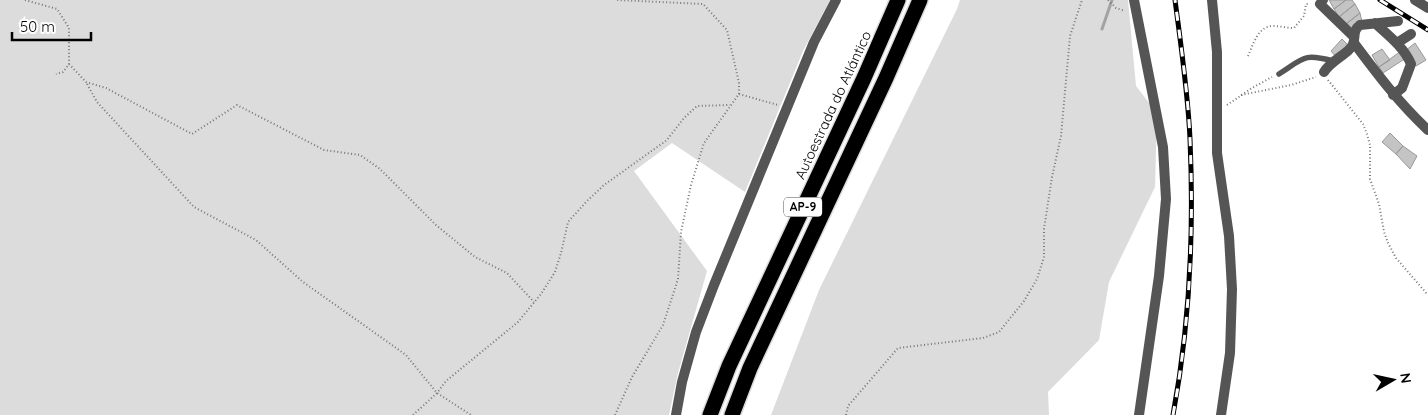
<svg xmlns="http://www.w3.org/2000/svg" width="1428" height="415" font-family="Quicksand,sans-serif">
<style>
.green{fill:#dcdcdc}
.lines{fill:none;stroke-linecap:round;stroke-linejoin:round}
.stream{stroke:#a3a3a3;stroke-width:3}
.building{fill:#c4c4c4;stroke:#999}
.motorway-casing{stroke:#dbdbdb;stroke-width:18}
.path{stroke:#777;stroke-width:2;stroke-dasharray:1 2.5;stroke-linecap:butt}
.service{stroke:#555;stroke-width:5.5}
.minor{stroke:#555;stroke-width:10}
.motorway{stroke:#000;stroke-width:15}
.rail-casing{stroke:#000;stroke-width:5}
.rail{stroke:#fff;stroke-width:3;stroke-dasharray:9;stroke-linecap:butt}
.labels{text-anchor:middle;stroke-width:5;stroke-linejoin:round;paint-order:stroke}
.shield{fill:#fff;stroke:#4c4c4c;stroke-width:1}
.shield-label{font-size:12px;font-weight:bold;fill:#000}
.street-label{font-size:14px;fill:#000;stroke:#fff}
</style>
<rect width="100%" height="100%" fill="#fff"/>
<path class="green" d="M0 0H830L803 51 745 192 672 143 634 171 707 271 678 373 669 415H0Z
M960 0H1128L1136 86 1157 113 1155 187 1109 282 1099 340 1048 392 1049 415H771L819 290 957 9Z"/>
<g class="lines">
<path class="stream" d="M1102 29 1112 0"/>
</g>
<path class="building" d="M1329 0H1346L1334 9Z
M1346 0H1352L1355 4 1339 17 1334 9Z
M1355 4 1360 13 1346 24 1339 17Z
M1360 13 1362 22 1351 31 1346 24Z
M1342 39 1348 45 1336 57 1331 51Z
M1415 43 1426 60 1416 66 1405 51Z
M1382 49 1390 60 1379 67 1372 55Z
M1401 51 1406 58 1383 73 1379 67Z
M1390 133 1403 146 1396 154 1382 142Z
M1403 146 1417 156 1410 169 1396 154Z"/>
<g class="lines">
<g class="motorway-casing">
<path id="motorway" d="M710 415 729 366 864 78 898 0
M732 415 750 368 886 78 920 0"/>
</g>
<path class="path" d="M25 0 57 9 69 28V64L63 72 56 74
M1108 0 1116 8 1125 11
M1248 56C1253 45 1258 26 1273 26 1280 26 1287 28 1294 28L1304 16 1306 4H1310
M69 64 86 82 106 88 192 134 237 105 324 150 360 155 380 169 436 225 475 257 507 273 534 302
M1328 80 1363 124 1367 134 1370 145V179L1379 204 1384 232 1388 243 1396 258 1428 295
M87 84 97 102 194 207 256 240 303 282 406 355 437 393 471 415
M739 94 778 105
M1241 95 1291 85 1316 77
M1227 105 1252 88 1272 77
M413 415 437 393 446 381 518 322 541 294 555 272 561 253 568 222 587 201 604 185 667 140 684 118 697 106 730 105
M615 415 632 377 663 325 678 279 681 232 691 185 704 143 739 94V83L727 30 703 4 617 0
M846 415 848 406 898 348 983 338 999 332 1024 301 1037 279 1044 257V229L1052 177 1061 136 1070 36 1082 0"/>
<path class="service" d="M1279 74C1304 58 1303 53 1333 61"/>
<path class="minor" d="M1134 0 1163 147 1166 199 1159 276 1139 415
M1212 0 1217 52V153L1229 236 1232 289 1230 353 1221 415
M1323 0 1320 4 1353 36
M1415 0 1428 8
M1375 23C1388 35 1404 47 1411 64L1402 88 1393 95
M1354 43C1378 75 1399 103 1428 130
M1397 43 1411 34
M1324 72C1331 60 1350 53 1353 44 1356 37 1352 31 1360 25L1398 21
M676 415 682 382 696 332 714 285 814 42 836 0"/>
<use href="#motorway" class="motorway"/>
<g class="rail-casing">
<path id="rail" d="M1380 0 1428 30
M1173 415C1190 324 1194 231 1190 139 1188 93 1181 46 1175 0"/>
</g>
<use href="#rail" class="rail"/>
</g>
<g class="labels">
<rect class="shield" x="784" y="197.5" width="38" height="19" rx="4"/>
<g class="shield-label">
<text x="803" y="211">AP-9</text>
</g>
<g class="street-label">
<text transform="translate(833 105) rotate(-65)" y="5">Autoestrada do Atlántico</text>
</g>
</g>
<g transform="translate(1393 380) rotate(81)" stroke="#ffffff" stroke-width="4" paint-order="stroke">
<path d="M0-4L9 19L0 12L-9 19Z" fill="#000000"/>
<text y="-8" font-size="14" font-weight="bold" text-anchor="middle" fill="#000000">N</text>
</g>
<path d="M12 32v8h79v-8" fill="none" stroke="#000000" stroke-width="2.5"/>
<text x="20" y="32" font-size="15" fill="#000000" stroke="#ffffff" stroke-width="4" paint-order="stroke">50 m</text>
</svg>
